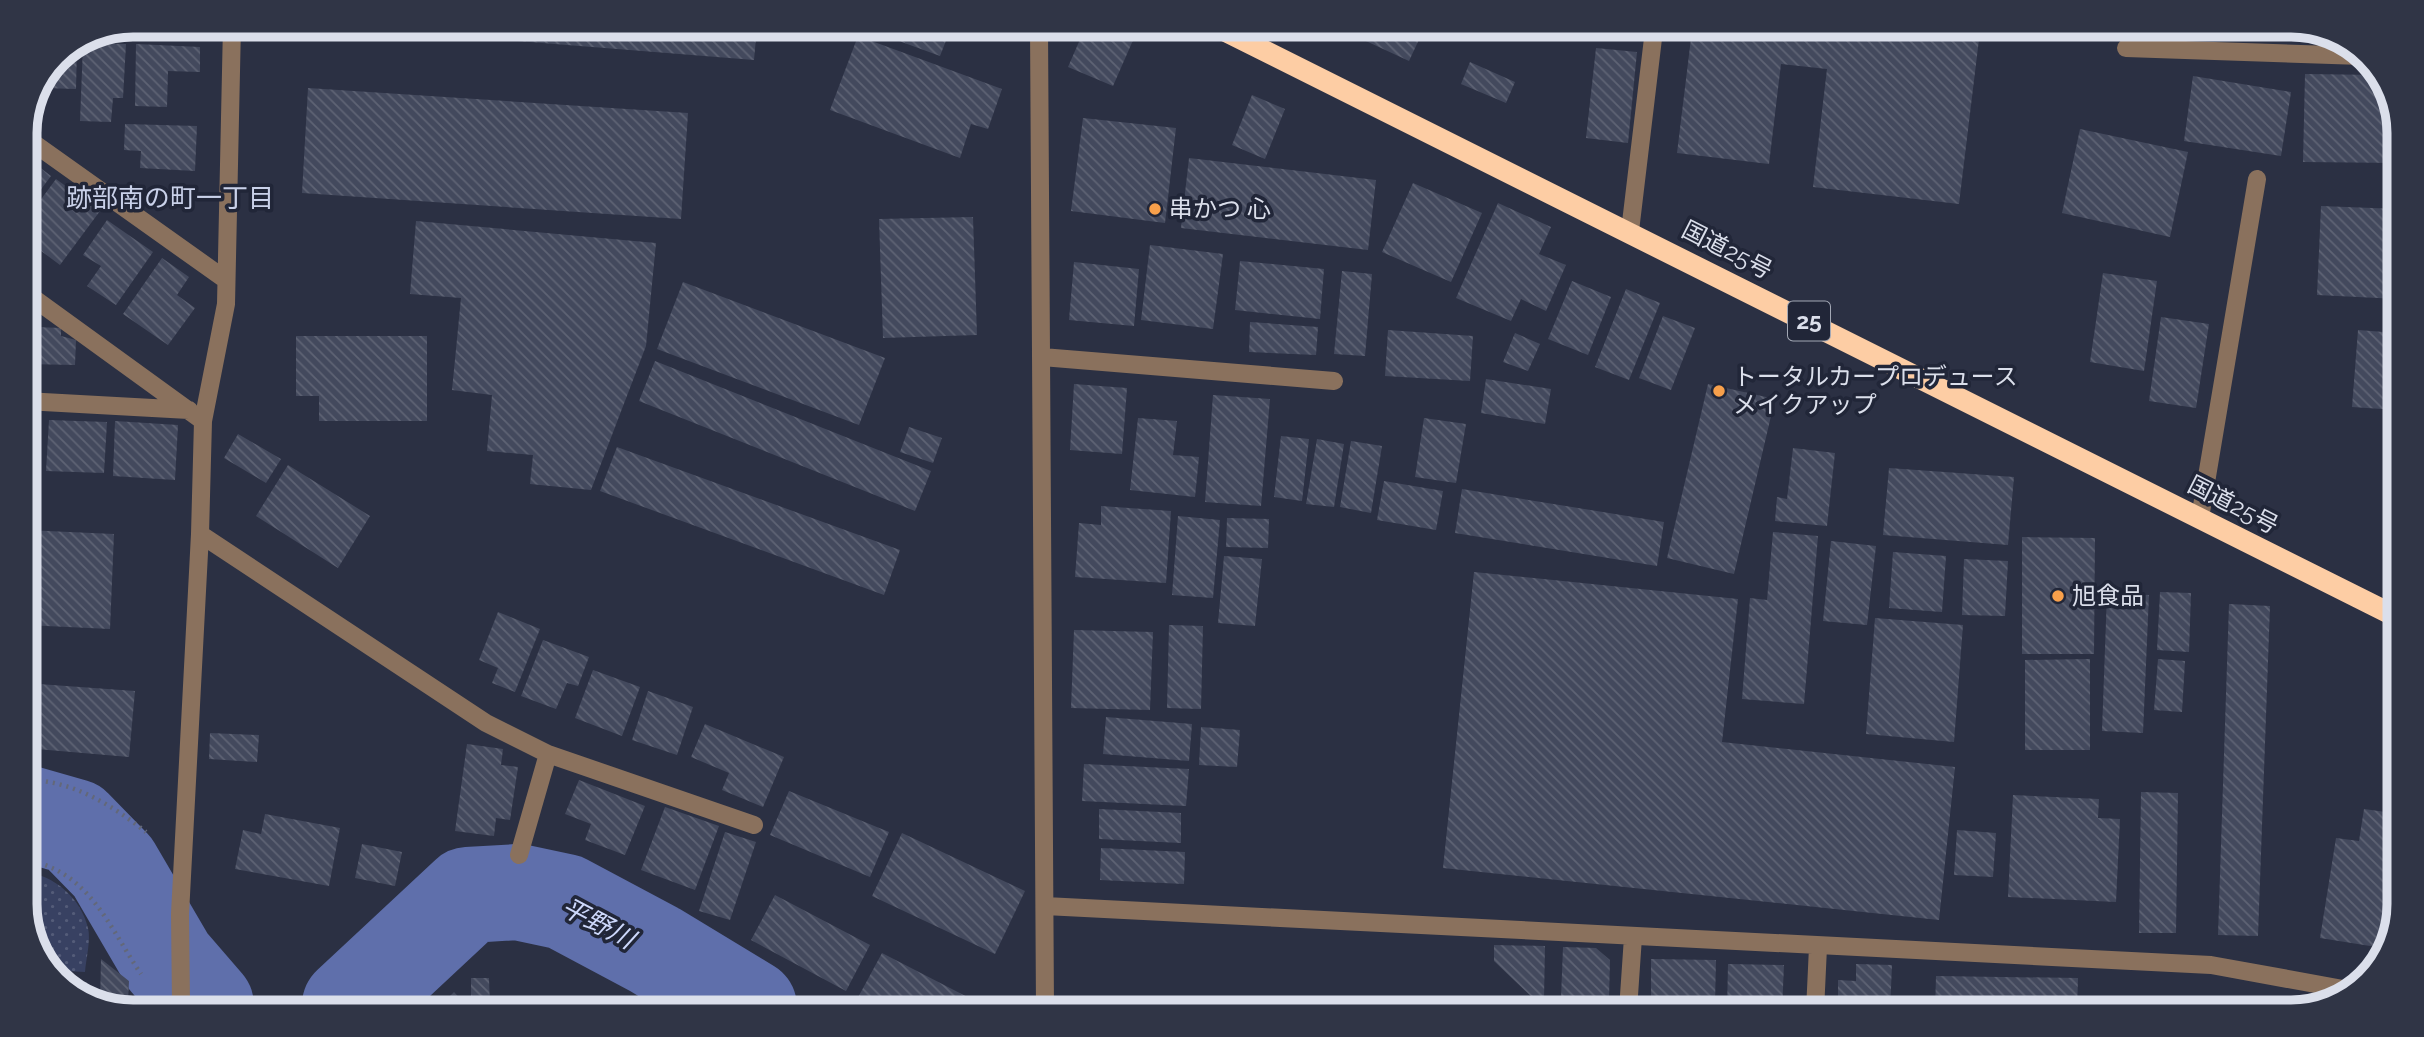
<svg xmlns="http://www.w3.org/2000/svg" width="2424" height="1037" font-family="Raleway,'Noto Sans JP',sans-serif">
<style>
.park{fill:url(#park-dots)}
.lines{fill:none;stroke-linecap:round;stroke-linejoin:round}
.river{stroke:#5f6fab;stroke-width:96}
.building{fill:url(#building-back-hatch)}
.path{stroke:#636879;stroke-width:4.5;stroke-dasharray:2 5;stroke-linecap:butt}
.minor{stroke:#8a715d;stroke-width:18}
.highway{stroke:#fdcda4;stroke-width:21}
.poi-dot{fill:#f8a04b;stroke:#212638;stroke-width:2.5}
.labels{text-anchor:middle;stroke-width:7;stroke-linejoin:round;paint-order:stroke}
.shield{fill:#212638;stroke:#a3a8b5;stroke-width:2}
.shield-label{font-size:23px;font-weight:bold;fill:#dbdfeb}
.poi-label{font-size:24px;fill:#dbdfeb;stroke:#212638;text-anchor:start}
.street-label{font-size:24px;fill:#dbdfeb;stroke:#212638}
.neighbourhood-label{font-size:26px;fill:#c9d1e9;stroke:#212638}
.water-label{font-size:26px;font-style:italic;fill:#cdd8fb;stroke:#212638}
.rim{fill:none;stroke:#dbdfeb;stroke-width:9}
</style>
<defs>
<pattern id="park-dots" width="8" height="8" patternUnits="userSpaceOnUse" patternTransform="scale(1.75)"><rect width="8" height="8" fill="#384162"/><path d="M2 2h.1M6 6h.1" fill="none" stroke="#545c79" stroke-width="1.8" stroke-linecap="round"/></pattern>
<pattern id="building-back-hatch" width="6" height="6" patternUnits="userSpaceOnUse" patternTransform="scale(1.75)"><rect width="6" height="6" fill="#43495d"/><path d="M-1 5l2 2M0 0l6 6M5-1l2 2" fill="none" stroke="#5e6374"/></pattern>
</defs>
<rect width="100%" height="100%" fill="#2b3043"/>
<path class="park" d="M25 872C54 875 81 898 88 928 91 940 86 959 85 972L47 970 25 911Z"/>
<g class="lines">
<path class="river" d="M25 813 74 827 113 867 168 961 206 1005
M350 1005 468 895 518 892 565 902 655 950 749 1007"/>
</g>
<path class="building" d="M133 24 170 25 169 36 109 35Z
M316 25 588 26 757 27 754 60Z
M870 27H945L951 28 940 56 869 30Z
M971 28H1002L996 40Z
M1085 28H1112L1134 38 1113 86 1068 67Z
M1340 29H1424L1409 61Z
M1692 30 1980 31 1959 204 1813 187 1827 69 1781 64 1769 164 1677 153Z
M858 36 1002 89 988 129 971 124 960 158 830 110Z
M89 43 126 44 123 98H113L111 122 80 121 83 45Z
M136 44 200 47V72L168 71 167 107 135 106Z
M77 48 76 89 42 88 57 56Z
M1596 48 1637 52 1628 143 1586 138Z
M1470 62 1515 82 1506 103 1461 84Z
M2305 74 2380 75 2399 126V163L2303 162Z
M2193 76 2291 92 2281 156 2184 141Z
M308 88 688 113 681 219 302 193Z
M1252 95 1285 109 1265 159 1232 145Z
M1083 118 1176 128 1165 223 1071 211Z
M125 124 197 126 195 171 140 168 141 151 124 150Z
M2080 129 2188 152 2170 237 2062 213Z
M25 156 51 176 27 208 25 206Z
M1189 158 1376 180 1368 250 1181 228Z
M56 179 100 211 60 265 25 239V221Z
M1413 183 1482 213 1451 282 1382 252Z
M1498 203 1551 227 1539 254 1566 265 1546 311 1521 299 1511 321 1456 298Z
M2321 206 2398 209V299L2317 295Z
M973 217 977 335 883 338 879 219Z
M107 220 153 252 116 305 87 286 101 266 83 255Z
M416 221 656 243 646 346 591 490 530 484 533 455 487 451 492 395 452 390 461 298 410 294Z
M1150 245 1223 254 1213 329 1141 320Z
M162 258 189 277 177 295 195 308 168 345 123 314Z
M1240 261 1324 269 1320 319 1235 310Z
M1074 262 1139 269 1134 326 1069 320Z
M1342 271 1372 274 1365 356 1334 354Z
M2103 273 2157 281 2144 371 2090 362Z
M1572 281 1611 297 1588 355 1548 339Z
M683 282 885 358 859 425 657 349Z
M1626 289 1660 303 1629 380 1595 367Z
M25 315H36V327L61 328V336L76 340 75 365 25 364Z
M1663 316 1695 328 1671 390 1639 378Z
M2161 317 2209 324 2196 408 2149 401Z
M1250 322 1318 327 1316 355 1249 352Z
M1388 330 1473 336 1470 381 1385 376Z
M2358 330 2397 333V410L2352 407Z
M1515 333 1540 344 1528 371 1503 362Z
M296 336H427V421H319V396H296Z
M655 361 931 471 915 511 639 401Z
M1486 379 1551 389 1545 424 1481 413Z
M1074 384 1127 388 1122 454 1070 450Z
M1708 384 1775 399 1734 574 1667 558Z
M1213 395 1270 399 1261 506 1205 502Z
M1138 418 1177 421 1173 455 1199 457 1195 497 1130 490Z
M1424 418 1466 424 1456 483 1415 477Z
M25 419 41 420 38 473H25Z
M49 420 107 422 104 473 46 471Z
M115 421 178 425 175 480 113 476Z
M909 427 942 438 933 463 900 452Z
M238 434 281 459 266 483 224 458Z
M1281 436 1309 439 1302 501 1274 497Z
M1317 439 1344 444 1334 507 1306 504Z
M1351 441 1382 446 1371 513 1340 507Z
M617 447 900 550 884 595 600 491Z
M1793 448 1835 453 1827 526 1775 521 1777 497 1787 499Z
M288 465 370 516 338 568 256 516Z
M1889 468 2014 477 2008 545 1883 535Z
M1384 481 1443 491 1436 530 1377 520Z
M1462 489 1664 522 1657 566 1455 533Z
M1101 506 1171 511 1166 583 1075 577 1079 523 1101 525Z
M1178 516 1220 520 1213 598 1172 595Z
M1227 518 1269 519 1268 548 1226 547Z
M25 530 114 534 110 629 25 625Z
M1773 532 1818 536 1804 704 1742 699 1750 598 1767 600Z
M2022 537 2095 538 2094 654H2022Z
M1831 541 1876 546 1867 625 1823 621Z
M1893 552 1946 556 1942 612 1889 608Z
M1224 556 1262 559 1255 626 1218 623Z
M1964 559 2008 561 2005 616 1962 615Z
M1474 572 1738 599 1722 742 1955 767 1939 920 1443 868Z
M2160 592 2191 593 2189 652 2157 650Z
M2107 593 2149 595 2143 733 2102 731Z
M2229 604 2270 606 2258 936 2218 935Z
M498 612 540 629 515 692 492 683 498 668 479 660Z
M1875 618 1963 625 1954 742 1866 734Z
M1169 625 1203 626 1201 709 1167 708Z
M1074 630 1153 632 1150 710 1071 708Z
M543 640 589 657 578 686 567 683 556 709 521 696Z
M2090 659V750H2025V660Z
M2158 659 2185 661 2182 712 2154 710Z
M593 670 640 687 622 736 575 718Z
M25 683 135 691 129 757 25 748Z
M648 691 693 707 677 755 632 740Z
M1106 717 1192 724 1189 761 1103 754Z
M705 724 784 757 763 807 722 790 729 773 691 757Z
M1201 727 1240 730 1237 767 1199 765Z
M210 733 259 735 257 762 209 759Z
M467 744 503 749 501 765 518 767 510 820 496 818 494 836 455 831Z
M1084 764 1189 769 1186 806 1082 801Z
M579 780 645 806 625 855 585 840 591 824 565 814Z
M789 791 889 832 870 877 770 835Z
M2141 792 2178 793 2176 933H2139Z
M2013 795 2099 799 2098 818 2120 819 2116 902 2008 897Z
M665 807 719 826 695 890 641 870Z
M1099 809 1181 813V843L1099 839Z
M2364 809 2393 813 2391 945 2389 949 2320 938 2336 838 2359 841Z
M265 814 340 828 329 886 235 869 243 830 261 834Z
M1957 830 1996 833 1993 877 1954 875Z
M725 832 756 842 730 920 699 911Z
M902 833 1025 891 995 954 872 896Z
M362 844 402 852 395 886 355 878Z
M1101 848 1185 852 1184 884 1100 880Z
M775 895 870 945 846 991 751 940Z
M1494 945 1545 946 1544 999H1534L1494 961Z
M1563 947 1596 948 1610 960 1609 999 1561 998Z
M882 953 981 1004 979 1008 864 1007 855 1003Z
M101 959 129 981 128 1002 135 1005 100 1004Z
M1651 959 1716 960 1715 1003 1651 1002Z
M1728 964 1784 965 1782 1011 1727 1010Z
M1856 964 1892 965 1890 1011H1838V980L1856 981Z
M1936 976 2078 978 2077 1012 1935 1011Z
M471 978H489L490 1006H471Z
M62 982H87V1001L83 998Z
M454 992 464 1003 461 1006H440Z
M1547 1004 1612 1006V1010H1547Z"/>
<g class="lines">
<path class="path" d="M25 780C70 779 112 805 146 832
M25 860C89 870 109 927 141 974"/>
<path class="minor" d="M1039 28 1045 1008
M2126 48 2362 56
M25 137 226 280
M1630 231 1654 30
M25 292 203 421
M1042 357 1334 381
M25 401 189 410
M2200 518 2257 179
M200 534 486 723 548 754 754 825
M519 855 548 754
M1045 906 2211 965 2354 991
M181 1005 180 914 200 534 203 421 226 304 232 25
M1628 1010 1633 937
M1815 1011 1818 947"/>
<path class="highway" d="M1221 29 2395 616"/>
</g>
<g class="poi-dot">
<circle cx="1155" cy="209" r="7"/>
<circle cx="1719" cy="391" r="7"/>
<circle cx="2058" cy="596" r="7"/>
</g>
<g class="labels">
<rect class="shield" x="1788" y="301.5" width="42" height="39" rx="5"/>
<g class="shield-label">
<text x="1809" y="329">25</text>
</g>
<g class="poi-label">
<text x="1169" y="217">串かつ 心</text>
<text x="1733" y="385">トータルカープロデュース<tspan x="1733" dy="28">メイクアップ</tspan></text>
<text x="2072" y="604">旭食品</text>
</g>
<g class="street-label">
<text transform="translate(1727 250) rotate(27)" y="8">国道25号</text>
<text transform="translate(2233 505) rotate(27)" y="8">国道25号</text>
</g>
<g class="neighbourhood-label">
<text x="170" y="207">跡部南の町一丁目</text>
</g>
<g class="water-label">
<text transform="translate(598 923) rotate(28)" y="9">平野川</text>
</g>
</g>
<path d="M0 0H2424V1037H0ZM133 37H2291A96 96 0 0 1 2387 133V904A96 96 0 0 1 2291 1000H133A96 96 0 0 1 37 904V133A96 96 0 0 1 133 37Z" fill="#303546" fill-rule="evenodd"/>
<path class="rim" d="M133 37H2291A96 96 0 0 1 2387 133V904A96 96 0 0 1 2291 1000H133A96 96 0 0 1 37 904V133A96 96 0 0 1 133 37Z"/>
</svg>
